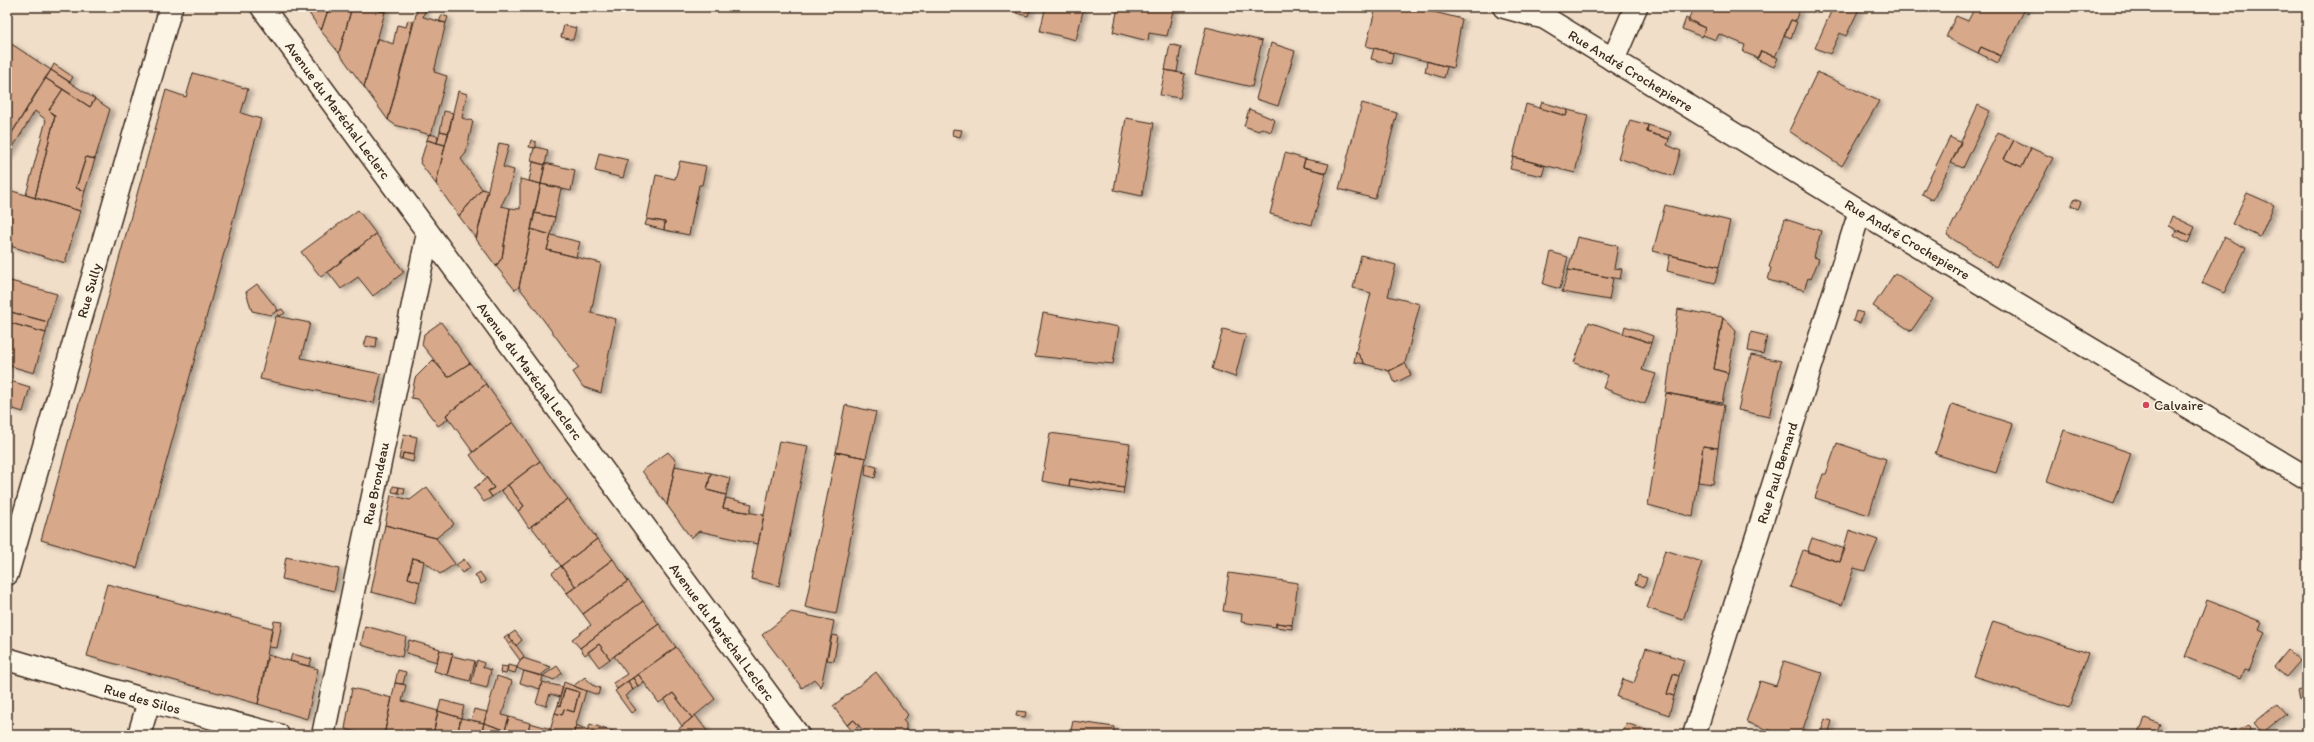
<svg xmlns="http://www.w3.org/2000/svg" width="2314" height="742" font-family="Itim,sans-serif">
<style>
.building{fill:#d7a889;stroke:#3b2a1e;filter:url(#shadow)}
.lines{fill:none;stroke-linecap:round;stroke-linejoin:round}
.street-casing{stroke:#3b2a1e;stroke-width:25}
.secondary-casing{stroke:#3b2a1e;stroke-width:25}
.street{stroke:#fcf5e5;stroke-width:22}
.secondary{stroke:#fcf5e5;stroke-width:22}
.poi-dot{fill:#d1495b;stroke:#fcf5e5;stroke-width:1.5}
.labels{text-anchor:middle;stroke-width:3;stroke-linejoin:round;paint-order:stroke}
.street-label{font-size:14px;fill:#3b2a1e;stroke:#fcf5e5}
.poi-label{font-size:14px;fill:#3b2a1e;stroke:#fcf5e5;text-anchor:start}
</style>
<defs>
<filter id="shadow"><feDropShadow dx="4.5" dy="2.5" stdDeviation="2" flood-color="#0004"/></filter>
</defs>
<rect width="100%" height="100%" fill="#f1dec9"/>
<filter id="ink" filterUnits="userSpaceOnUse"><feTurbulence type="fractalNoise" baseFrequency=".025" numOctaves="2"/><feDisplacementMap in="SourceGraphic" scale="8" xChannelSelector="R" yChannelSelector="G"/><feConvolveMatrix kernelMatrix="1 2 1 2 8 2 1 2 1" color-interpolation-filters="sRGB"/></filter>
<g filter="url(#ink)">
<path class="building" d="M305 7H329L321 31Z
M329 7H352L339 53 321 31Z
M352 7H365L385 12 364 87 339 53Z
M365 7H386L385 12Z
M418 7H426L423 17 446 23 434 72 447 76 431 135 395 125 388 120Z
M1017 7H1031L1028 16 1016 13Z
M1031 7H1084L1076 40 1040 31 1045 10Z
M1118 7H1174L1167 36 1149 33 1148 41 1113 32Z
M1376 7H1414L1462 19 1453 68 1366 46Z
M1694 7H1792L1799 11 1795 21 1791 20 1775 57 1761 51 1758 58 1743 52 1745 45 1719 34 1716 40 1703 35 1705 28 1688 21Z
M1833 7H1860L1846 36 1840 33 1830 54 1815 48Z
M1975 7H2026L2001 56 1981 47 1978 53 1946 37 1956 16 1968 21Z
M442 15 448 17 446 23 439 22Z
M1686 18 1705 28 1702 37 1682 29Z
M408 20 413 22 388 120 364 87 377 38 393 44 397 25 406 27Z
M1791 20 1797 22 1791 38 1784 35Z
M564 25 576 28 573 40 561 37Z
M1206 27 1262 41 1252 87 1195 74Z
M10 43 51 70 7 141V48Z
M1271 43 1295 51 1278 106 1256 99Z
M1170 44 1181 47 1177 72 1165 70Z
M1981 47 2001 56 1998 63 1978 53Z
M1374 48 1393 53 1391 64 1371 59Z
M1761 51 1778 58 1774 67 1756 59Z
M1427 61 1447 67 1444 78 1425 72Z
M54 64 73 77 70 82 51 70Z
M51 70 95 99 90 107 45 78Z
M1165 70 1185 74 1180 98 1160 95Z
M1817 72 1879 101 1842 166 1789 131Z
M193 73 248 89 241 113 261 119 137 568 41 540 166 90 186 97Z
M45 78 63 89 49 110 55 116 35 198 26 195 46 120 35 111 7 157V141Z
M63 89 90 107 95 99 110 109 95 159 86 157 76 188 85 191 80 211 35 198 55 116 49 110Z
M458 91 467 94 462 118 473 121 466 153 461 159 482 189 459 216 436 184Z
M1542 102 1568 110 1566 116 1540 108Z
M1362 103 1397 113 1375 199 1339 189Z
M1526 104 1566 116 1568 110 1588 115 1575 173 1513 157Z
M1978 105 1990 111 1963 168 1951 163Z
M1249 109 1275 120 1271 132 1261 128 1259 131 1244 126Z
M444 111 453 113 449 133 440 131Z
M1126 118 1154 123 1142 196 1114 190Z
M1630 120 1648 125 1647 132 1669 139 1667 145 1681 151 1673 176 1618 158Z
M1648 125 1671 132 1669 139 1647 132Z
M953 129 962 130 960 137 952 135Z
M440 131 449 133 445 145 437 143Z
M1998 132 2014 140 2004 159 2022 167 2031 148 2053 158 1996 267 1947 235Z
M429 134 438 136 437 143 427 140Z
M1950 137 1961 143 1933 200 1922 194Z
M427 140 445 145 436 184 420 163Z
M531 140 536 142V148L529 147Z
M2014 140 2031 148 2022 167 2004 159Z
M499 143 509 145 503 167 514 170 509 190 501 206 510 208 502 258 496 266 476 239Z
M536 147 548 150 545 165 531 161 534 148Z
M599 153 628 160 623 178 595 171Z
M1285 153 1305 159 1303 167 1326 173 1312 225 1270 214Z
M86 157 95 159 85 191 76 188Z
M1513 157 1545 166 1542 176 1510 169Z
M1305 159 1329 164 1326 173 1303 167Z
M680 161 706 166 702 185H699L689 235 664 230 665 222 647 219 656 175 675 179Z
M533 162 545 165 541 184 529 181Z
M545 163 575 170 571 191 541 184Z
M520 179 541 184 519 287 515 290 496 266 502 258 510 208 520 209Z
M541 184 561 188 555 217 534 213Z
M482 189 488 191 476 239 459 216Z
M9 190 80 211 65 263 7 245V197Z
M2247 193 2274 205 2260 237 2232 224Z
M2075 199 2081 202 2078 209 2071 206Z
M1665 205 1730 221 1719 267 1653 251Z
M358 210 376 234 321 277 301 252Z
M534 213 555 217 551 235 531 229Z
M2172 216 2195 227 2191 236 2168 226Z
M647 219 665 222 664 230 645 225Z
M1785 219 1821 231 1814 257 1819 259 1811 279 1808 278 1804 290 1768 280 1771 268 1769 267Z
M531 229 551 235 547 250 601 263 591 313 616 319 601 393 583 387 573 372 579 368 519 287Z
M2176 230 2191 236 2188 243 2174 235Z
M376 234 404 272 373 296 358 277 341 289 328 272Z
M551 235 580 242 576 257 547 250Z
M1577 237 1618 246 1614 268 1622 269 1620 279 1568 270Z
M2224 237 2246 248 2224 293 2202 283Z
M1551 252 1568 257 1560 289 1543 284Z
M1361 255 1396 265 1388 296 1420 304 1405 363 1389 371 1365 364 1356 351 1371 293 1353 288Z
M1670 255 1719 267 1715 283 1667 271Z
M1568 270 1613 278 1609 300 1562 292Z
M1895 273 1933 299 1911 331 1873 306Z
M7 280 57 294 48 322 7 311Z
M257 284 278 310 271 315 252 311 246 292Z
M282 309 285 313 280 316 276 312Z
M1678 309 1723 317 1714 369 1728 373 1722 403 1666 393Z
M7 311 48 322 46 333 7 322Z
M1856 311 1863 313 1860 323 1853 321Z
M1043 313 1119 327 1113 364 1035 356Z
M276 316 310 323 301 358 381 374 374 403 260 379Z
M1723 317 1736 331 1728 373 1714 369Z
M7 322 46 333 34 373 7 365Z
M441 322 470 363 448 377 422 345 424 334Z
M1589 322 1651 343 1642 370 1656 374 1645 404 1603 388 1608 375 1574 363Z
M1625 326 1653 336 1651 343 1623 334Z
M1223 329 1246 335 1235 377 1212 369Z
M1751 332 1767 336 1763 354 1748 351Z
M367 336 377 338 376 348 364 346Z
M1356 351 1365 364 1354 362Z
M1751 355 1781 361 1769 417 1738 410Z
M433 360 448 377 470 363 486 384 446 415 448 419 438 426 418 399 411 398 415 378Z
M1405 363 1411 375 1395 383 1389 371Z
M7 380 30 387 23 412 7 407Z
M486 384 513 422 473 452 446 415Z
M1666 393 1724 405 1718 448 1703 446 1693 517 1648 505Z
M1952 404 2013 424 1996 473 1935 454Z
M845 405 876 412 866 458 836 452Z
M513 422 540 461 492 497 488 491 494 488 470 455Z
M2064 430 2131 453 2114 504 2047 481Z
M1050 433 1130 444 1124 488 1070 479 1069 486 1042 481Z
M404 434 417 437 414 455 403 453 402 459H399Z
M779 441 808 446 779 586 751 579Z
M1837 443 1886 459 1869 515 1815 498 1823 474H1826Z
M1703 446 1718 448 1713 484 1698 482Z
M668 452 676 461 667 505 642 471Z
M836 452 866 458 836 614 805 607Z
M403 453 414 455 413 462 402 459Z
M540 461 568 499 529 528 518 511 524 506 508 485Z
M866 464 877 467 875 478 865 475Z
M675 466 711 473 707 490 726 495 723 508 764 515 758 544 699 531 691 538 667 505Z
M711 473 730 478 726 495 707 490Z
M487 478 494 488 488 491 492 497 484 502 474 488Z
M1070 479 1124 488 1123 494 1069 486Z
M508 485 524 506 518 511 501 490Z
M393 486 399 487 398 493 392 492Z
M399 487 405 488 404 494 398 493Z
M427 487 454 524 436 538 385 525 391 495 410 500Z
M726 498 752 504 750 513 723 508Z
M568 499 597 539 561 566 531 526Z
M385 525 436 538 455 564 440 574 424 561 413 558 408 578 420 582 415 603 371 592Z
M1849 530 1878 540 1865 571 1854 568 1842 605 1790 587 1803 550 1840 562Z
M1812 538 1845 549 1840 562 1807 552Z
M597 539 613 559 576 587 561 566Z
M1665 550 1702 562 1683 620 1647 608Z
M286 557 339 569 334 591 282 579Z
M413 558 424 561 420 582 408 578Z
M464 559 470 568 462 573 456 565Z
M613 559 628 581 583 614 567 593Z
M561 566 576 587 567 593 552 573Z
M480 572 486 581 481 584 475 575Z
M1229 573 1298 583 1292 625 1276 623V627L1241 622 1242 614 1223 611Z
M1638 575 1647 578 1644 587 1635 584Z
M628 581 643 601 580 648 572 639 591 625 583 614Z
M107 584 272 628 258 704 87 656Z
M2207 600 2262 622 2259 629 2265 632 2249 671 2244 670 2240 679 2185 657Z
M643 601 659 624 610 659 599 644 585 655 580 648Z
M791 612 834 621 821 687 814 679 802 688 762 635Z
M274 621 282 622 277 648 269 647Z
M1993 621 2088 653 2069 708 1974 676Z
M1276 623 1292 625V629L1276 627Z
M659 624 676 647 617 689 613 683 627 674 614 656Z
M365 626 406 637 402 657 361 645Z
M515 631 522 640 516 646 508 636Z
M508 635 513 641 509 645 504 637Z
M832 635 838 636 834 661 827 660Z
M409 640 440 649 437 662 406 653Z
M513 641 524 656 520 660 509 645Z
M599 644 610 659 599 667 588 652Z
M676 647 715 699 692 718 673 693 659 703 638 674Z
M1646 648 1684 660 1679 676 1673 674 1667 694 1674 696 1669 715 1617 697 1623 679 1634 683Z
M440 650 453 654 447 675 434 671Z
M2288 650 2300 661 2286 677 2274 667Z
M292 654 312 659 309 666 290 661Z
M268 655 318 669 307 719 258 704Z
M452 656 475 661 470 681 447 675Z
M523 658 551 667 540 676 524 671 517 668 520 660Z
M477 660 484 663 483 667 491 670 487 688 471 684Z
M1784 661 1822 673 1801 735H1784L1746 722 1760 681 1776 686Z
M508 665 517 667 515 673 507 671Z
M501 666 508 667 506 674 500 673Z
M557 666 562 673 554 680 543 676Z
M398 670 406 672 403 684 395 683Z
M524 671 543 676 540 689 520 683Z
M876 672 908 715 903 720 906 724V731L900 735H867L854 720 847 725 833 706Z
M638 674 644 682 638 686 633 678Z
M1673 674 1679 676 1674 696 1667 694Z
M497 676 512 681 502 715 509 717 505 730 484 723Z
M585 677 592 685 600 688 598 695 573 686Z
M633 678 638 686 633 690 628 681Z
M628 681 633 690 625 696 636 710 631 713 615 691Z
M542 682 563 687 560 697 550 694 546 706 536 703Z
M564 682 586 691 573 735 550 731 555 713 562 715 564 709 574 712 579 692 565 688 560 706 558 705Z
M395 683 406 685 402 701 438 711 433 735H384Z
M352 688 392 698 384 735H366L345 729Z
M565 688 579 692 574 712 564 709 562 715 555 713 558 705 560 706Z
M2307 688V697L2300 700 2298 691Z
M673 693 692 718 682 726 664 700Z
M441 700 464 706 461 718 438 711Z
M2277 704 2286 714 2262 733 2254 723Z
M474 709 487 712 484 723 471 720Z
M438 711 461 718 457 735H433Z
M1017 711 1026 712 1025 717 1016 716Z
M695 715 710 735H671L692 718Z
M509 717 530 723 527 735 505 730Z
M461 718 484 723 481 735H457Z
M2145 718 2160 724 2155 735H2138Z
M1825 719 1832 721 1828 735H1820Z
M854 720 859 726 852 731 847 725Z
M1073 721 1114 727 1113 735H1070Z
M484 723 505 730 504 735H481Z
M530 723 551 729 549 735H527Z
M1626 723 1646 730 1644 735H1622Z
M590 724 624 735H602L588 730Z
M576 725 588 730 602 735H573Z
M2249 726 2251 735H2230L2229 731Z
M505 730 527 735H504Z
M550 731 564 735H549Z
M1285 731 1302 733V735H1285Z"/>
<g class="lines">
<g class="street-casing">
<g id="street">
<path id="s1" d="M1504 7 1545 18 1860 211 2307 478"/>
<path d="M1613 60 1636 7"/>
<path id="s2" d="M7 574 171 7"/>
<path id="s3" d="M7 659 149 701 278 735"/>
<path d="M139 735 149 701"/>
<path id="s4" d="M323 735 428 233"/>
<path id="s5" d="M1694 735 1860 211"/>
</g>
</g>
<g class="secondary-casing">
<g id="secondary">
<path id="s6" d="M262 7 798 735"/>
</g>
</g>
<use href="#street" class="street"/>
<use href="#secondary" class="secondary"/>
</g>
</g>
<circle class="poi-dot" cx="2146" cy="405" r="4"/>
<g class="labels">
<g class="street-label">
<text dy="5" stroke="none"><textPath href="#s1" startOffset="143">Rue André Crochepierre</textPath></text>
<text dy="5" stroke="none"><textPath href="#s6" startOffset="128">Avenue du Maréchal Leclerc</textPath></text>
<text dy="5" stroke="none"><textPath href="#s1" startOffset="467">Rue André Crochepierre</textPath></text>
<text dy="5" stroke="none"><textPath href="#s2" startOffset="295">Rue Sully</textPath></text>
<text dy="5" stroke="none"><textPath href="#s6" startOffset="452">Avenue du Maréchal Leclerc</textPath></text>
<text dy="5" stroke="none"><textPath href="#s5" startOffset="275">Rue Paul Bernard</textPath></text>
<text dy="5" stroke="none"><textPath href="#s4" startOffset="257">Rue Brondeau</textPath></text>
<text dy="5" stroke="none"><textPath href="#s6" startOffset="776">Avenue du Maréchal Leclerc</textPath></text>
<text dy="5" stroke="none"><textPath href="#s3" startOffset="141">Rue des Silos</textPath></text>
</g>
<g class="poi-label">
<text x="2154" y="410">Calvaire</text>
</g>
</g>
<rect width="2314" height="742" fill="none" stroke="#fcf5e5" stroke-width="24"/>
<rect x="12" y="12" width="2290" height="718" fill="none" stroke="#3b2a1e" stroke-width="1.5" filter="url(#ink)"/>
</svg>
